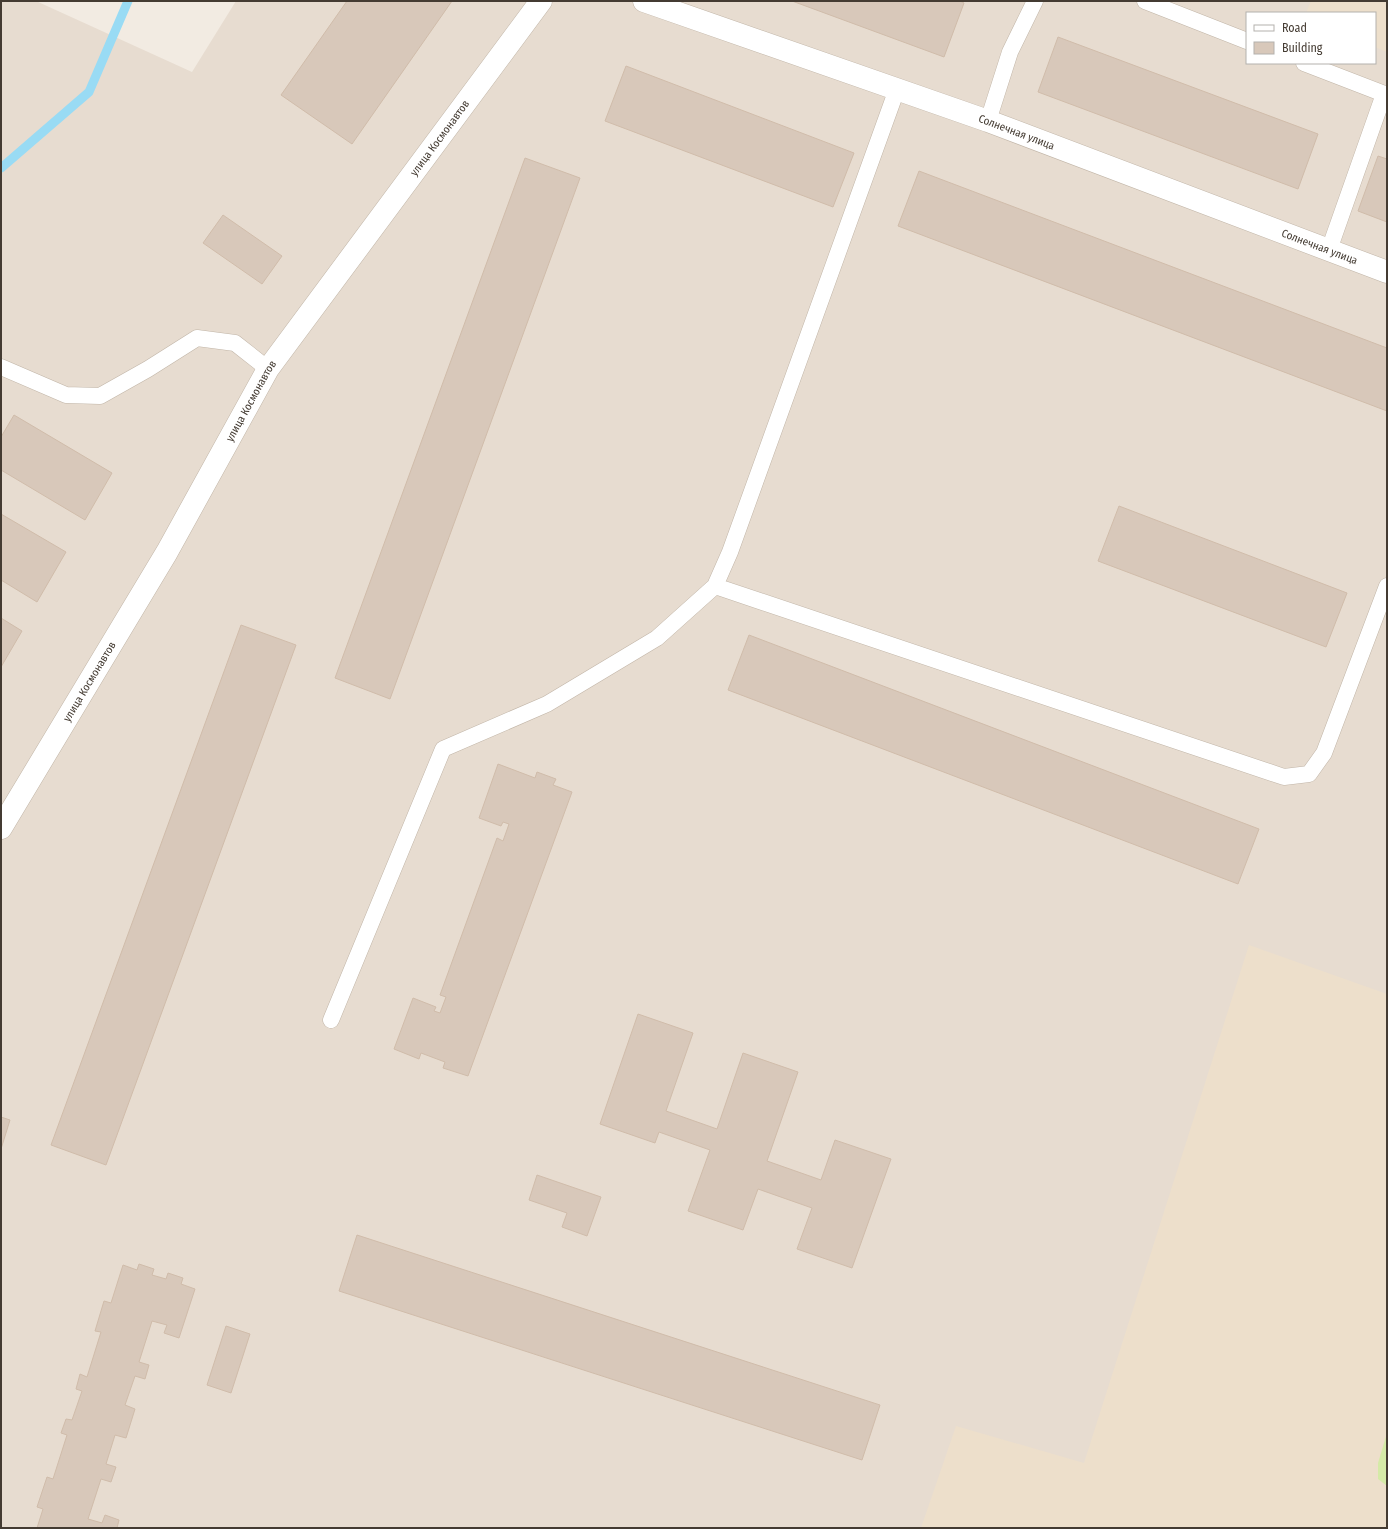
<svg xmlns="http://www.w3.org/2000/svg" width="1388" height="1529" font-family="'Fira Sans Condensed',sans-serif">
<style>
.residential{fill:#e7dcd0;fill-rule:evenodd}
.education{fill:#eddfcb}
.green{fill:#d5eaa7}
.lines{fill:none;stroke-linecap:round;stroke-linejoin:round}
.stream{stroke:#99dbf4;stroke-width:9}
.building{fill:#d8c8ba;stroke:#d0bcaa}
.service-casing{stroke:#c1b5a7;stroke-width:17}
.minor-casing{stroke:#c1b5a7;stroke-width:23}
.service{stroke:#fff;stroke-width:16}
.minor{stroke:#fff;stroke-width:22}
.labels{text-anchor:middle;stroke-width:3;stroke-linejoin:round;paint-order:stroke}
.street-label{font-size:11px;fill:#443b32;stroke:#fff}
</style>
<rect width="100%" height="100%" fill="#f2ebe2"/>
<path class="residential" d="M1 1H36L192 72 236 1H1387V1528H1ZM1247 13H1375V63H1247Z"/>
<path class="education" d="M1311 1H1387V52L1375 47V13H1306Z
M1249 945 1387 994V1528H921L956 1426 1084 1463Z"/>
<path class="green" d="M1387 1433V1486L1378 1479V1463Z"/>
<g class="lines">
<path class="stream" d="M1 168 89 92 128 1"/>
</g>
<path class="building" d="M347 1H452L352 144 281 95Z
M792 1H960L964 3 944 57Z
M1058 37 1318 134 1298 189 1038 92Z
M626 66 854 153 833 207 605 121Z
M1378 156 1387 159V222L1358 211Z
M525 158 580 178 390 699 335 678Z
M919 171 1387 348V411L898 226Z
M223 215 282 256 262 284 203 243Z
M14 415 112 473 85 520 1 470V437Z
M1119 506 1347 593 1326 647 1098 561Z
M1 514 66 552 37 602 1 580Z
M1 618 22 631 1 667Z
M241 625 296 645 106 1165 51 1145Z
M749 635 1259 829 1238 884 728 690Z
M498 764 535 778 537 772 556 779 553 785 572 792 468 1076 443 1068 445 1062 421 1053 419 1059 394 1049 413 998 436 1007 434 1011 440 1013 446 997 440 995 497 838 503 841 509 824 503 822 501 826 479 818Z
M638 1014 693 1033 666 1111 717 1129 743 1053 798 1072 767 1161 821 1180 835 1140 891 1159 852 1268 797 1249 812 1208 758 1189 743 1230 688 1211 710 1150 659 1132 655 1143 600 1124Z
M1 1117 10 1120 1 1149Z
M537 1175 601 1197 587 1236 562 1227 567 1213 529 1200Z
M357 1235 880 1405 862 1460 339 1291Z
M139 1264 154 1269 152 1275 166 1279 168 1273 183 1278 181 1284 195 1289 179 1338 164 1333 167 1325 152 1321 139 1362 149 1365 145 1379 135 1376 125 1405 135 1409 126 1438 115 1435 106 1464 116 1467 111 1482 101 1479 88 1519 102 1523 105 1515 119 1520 117 1528H37L43 1509 37 1507 47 1477 53 1479 67 1435 61 1433 66 1419 72 1420 82 1391 76 1389 80 1374 87 1377 101 1332 95 1331 104 1301 111 1303 123 1265 137 1270Z
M226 1326 250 1334 231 1393 207 1385Z"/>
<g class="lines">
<g class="service-casing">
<path id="service" d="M1145 1 1247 41
M1304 63 1387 95
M988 121 1010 52 1035 1
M1329 250 1384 94
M1 367 66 395 100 396 148 369 197 338 235 343 268 369
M715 586 1284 777 1309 774 1324 753 1387 586
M331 1020 443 749 547 704 657 638 715 586 730 552 897 89"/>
</g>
<g class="minor-casing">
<g id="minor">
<path id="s1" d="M644 1 988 121 1387 272"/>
<path id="s2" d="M1 828 167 552 268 369 541 1"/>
</g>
</g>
<use href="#service" class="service"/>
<use href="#minor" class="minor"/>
</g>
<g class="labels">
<g class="street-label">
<text dy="4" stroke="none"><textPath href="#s1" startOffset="395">Солнечная улица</textPath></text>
<text dy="4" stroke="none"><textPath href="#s2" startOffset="819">улица Космонавтов</textPath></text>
<text dy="4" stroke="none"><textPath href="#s1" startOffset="719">Солнечная улица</textPath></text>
<text dy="4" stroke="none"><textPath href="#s2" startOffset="495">улица Космонавтов</textPath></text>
<text dy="4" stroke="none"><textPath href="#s2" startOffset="171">улица Космонавтов</textPath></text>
</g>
</g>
<rect width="1388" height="1529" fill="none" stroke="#443b32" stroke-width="4"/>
<rect x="1246" y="12" width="130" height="52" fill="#ffffff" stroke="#b4b1ad"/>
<rect x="1254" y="25" width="20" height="6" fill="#ffffff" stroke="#b4b1ad"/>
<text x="1282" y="32" font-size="12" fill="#443b32">Road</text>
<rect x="1254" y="42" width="20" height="12" fill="#d8c8ba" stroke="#b4b1ad"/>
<text x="1282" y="52" font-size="12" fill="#443b32">Building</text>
</svg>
